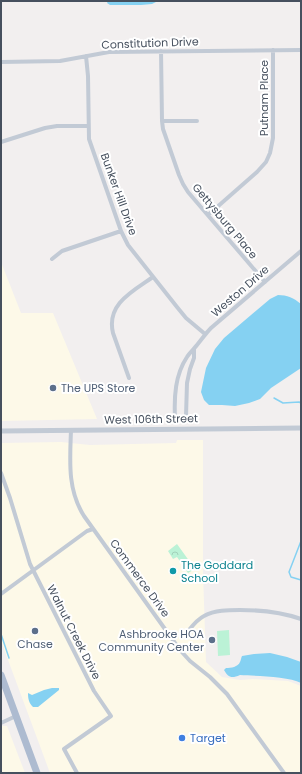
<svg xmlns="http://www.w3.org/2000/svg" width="302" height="774" font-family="Poppins,sans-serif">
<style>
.commercial{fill:#fdf9e8}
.grass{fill:#bbf2d6}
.forest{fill:url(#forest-crowns)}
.water{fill:#85d1f2}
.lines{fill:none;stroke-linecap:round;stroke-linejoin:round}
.stream{stroke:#85d1f2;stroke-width:1.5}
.minor{stroke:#c2cad5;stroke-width:4}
.tertiary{stroke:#c2cad5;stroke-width:5}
.primary{stroke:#adbbd0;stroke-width:7}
.service-dot{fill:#5c6f8a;stroke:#fff;stroke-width:1.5}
.culture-dot{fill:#0f9aa8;stroke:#fff;stroke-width:1.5}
.shop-dot{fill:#3f7fe0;stroke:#fff;stroke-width:1.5}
.labels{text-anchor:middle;stroke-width:4;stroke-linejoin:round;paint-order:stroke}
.street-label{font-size:11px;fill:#46505e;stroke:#fff}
.service-label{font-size:11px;fill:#4e5e75;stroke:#fff;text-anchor:start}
.culture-label{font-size:11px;fill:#0d838f;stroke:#fff;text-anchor:start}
.shop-label{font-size:11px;fill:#366cbe;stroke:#fff;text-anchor:start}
</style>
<defs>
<pattern id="forest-crowns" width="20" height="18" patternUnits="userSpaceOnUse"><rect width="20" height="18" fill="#bbf2d6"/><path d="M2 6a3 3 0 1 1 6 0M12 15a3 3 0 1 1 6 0" fill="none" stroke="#a2d1ba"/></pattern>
</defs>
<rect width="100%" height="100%" fill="#f2efef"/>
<path class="commercial" d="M1 262 21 313H53L97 419 1 421Z
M177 440H203V573L206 662 222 677 240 680 253 679 288 681 301 686V773H50L1 641V443L61 442 90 445 176 443Z
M1 726H7L25 773H1Z"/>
<path class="grass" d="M229 630 230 655 218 656 217 631Z"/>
<path class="forest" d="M177 544 195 569 188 573 177 557 173 559 168 551Z"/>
<path class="water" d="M108 1H158L152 4 141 5H110L107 3Z
M278 295C287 295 294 298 301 304V368L271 388 260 399 249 403 235 406 222 405H209L204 400 201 392 206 368 215 349 224 338 270 299Z
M270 653 287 657 301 662V683C288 676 255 676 240 675 231 679 228 677 224 670L226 668C231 668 238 667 240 662 241 660 241 658 242 656L254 654Z
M52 688H59V690L38 707H33C29 703 28 699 28 693L32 695 44 690Z"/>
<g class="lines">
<path class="stream" d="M274 398 283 403 299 402 301 403
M301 541 289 572 291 577 301 580
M1 634 9 658"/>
<path class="minor" d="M161 51 162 121 163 129 179 175 183 184 188 192 265 282
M86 56 88 76 89 139 121 231 128 245 177 307 186 318 205 334
M1 62 60 61 109 52 301 50
M162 121H197
M1 142 45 128 57 126H88
M208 215 257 172 266 162 270 153 273 138V50
M52 259 62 251 121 231
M129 378 113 333C106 304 133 291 153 277
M180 421 175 418C174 397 175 375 187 357 190 352 194 349 197 345 202 339 206 333 211 328L301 251
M180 421 186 416 187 383 190 369 194 358V349
M71 430C70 460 67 489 84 516L180 650 190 661 210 677 227 694 284 773
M1 473 10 498 30 564 94 691 111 716 64 749 77 773
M1 594 87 531 93 529
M189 630C193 625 198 619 204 616 215 610 228 610 240 610 261 610 281 612 301 619
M1 723 16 716"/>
<path class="tertiary" d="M1 431 301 428"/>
<path class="primary" d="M1 675 37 773"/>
</g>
<g class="service-dot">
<circle cx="53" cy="388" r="4"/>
<circle cx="35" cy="631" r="4"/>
<circle cx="212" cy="640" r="4"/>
</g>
<circle class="culture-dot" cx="173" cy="571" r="4"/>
<circle class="shop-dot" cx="182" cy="738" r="4"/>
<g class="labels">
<g class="street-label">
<text transform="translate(150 43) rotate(-2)" y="4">Constitution Drive</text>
<text transform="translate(264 98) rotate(-90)" y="4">Putnam Place</text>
<text transform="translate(119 194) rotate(70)" y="4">Bunker Hill Drive</text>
<text transform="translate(225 221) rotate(50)" y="4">Gettysburg Place</text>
<text transform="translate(240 291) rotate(-41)" y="4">Weston Drive</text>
<text transform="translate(151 419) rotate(-1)" y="4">West 106th Street</text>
<text transform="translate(140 578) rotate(54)" y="4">Commerce Drive</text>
<text transform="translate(74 632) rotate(63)" y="4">Walnut Creek Drive</text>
</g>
<g class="service-label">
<text x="61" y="392">The UPS Store</text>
<text x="204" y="638" text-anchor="end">Ashbrooke HOA<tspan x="204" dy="13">Community Center</tspan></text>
<text x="35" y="648" text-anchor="middle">Chase</text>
</g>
<g class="culture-label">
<text x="181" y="569">The Goddard<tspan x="181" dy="13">School</tspan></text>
</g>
<g class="shop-label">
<text x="190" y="742">Target</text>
</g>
</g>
<rect width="302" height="774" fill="none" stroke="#46505e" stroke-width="4"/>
</svg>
